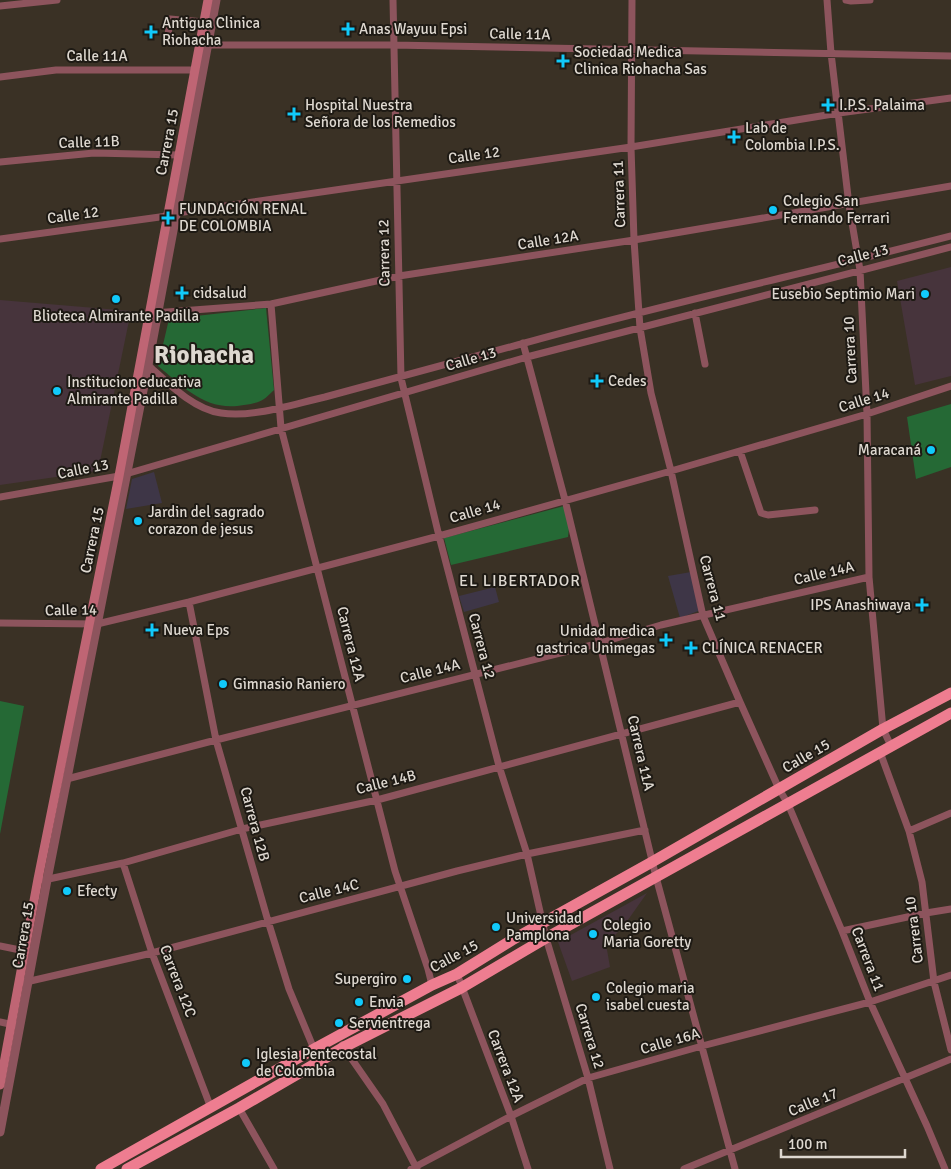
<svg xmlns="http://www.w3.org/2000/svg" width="951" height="1169" font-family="Signika,sans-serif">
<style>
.commercial{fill:#3e3647}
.education{fill:#47343c}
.green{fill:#256935}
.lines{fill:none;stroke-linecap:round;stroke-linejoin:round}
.minor{stroke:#8d545d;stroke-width:7}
.tertiary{stroke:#8d545d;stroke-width:9}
.secondary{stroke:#bf6574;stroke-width:9}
.trunk{stroke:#ee7d90;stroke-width:11}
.poi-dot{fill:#11cafb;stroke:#1e1a14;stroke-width:2}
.labels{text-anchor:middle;stroke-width:4;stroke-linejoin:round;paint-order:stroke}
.poi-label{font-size:15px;fill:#ded8d0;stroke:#1e1a14;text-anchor:start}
.street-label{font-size:15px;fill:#ded8d0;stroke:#1e1a14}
.neighbourhood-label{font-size:16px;letter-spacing:1px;fill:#ded8d0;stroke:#1e1a14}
.town-label{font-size:25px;font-weight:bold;fill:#ded8d0;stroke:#1e1a14}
</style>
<rect width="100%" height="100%" fill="#3a3125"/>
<path class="commercial" d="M154 472 162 503 126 509 132 479Z
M691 572 701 610 680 618 668 576Z
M495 587 499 602 464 612 459 596Z"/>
<path class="education" d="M951 267V376L915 385 897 281Z
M0 300 131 311 98 471 0 485Z
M647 893 623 927 606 944 610 967 572 981 558 942Z"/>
<path class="green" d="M266 308 274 390C262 402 261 402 244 405 206 412 185 388 158 366L169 319Z
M951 404V467L916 479 907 417Z
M564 506 569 528 568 537 451 565 444 538Z
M0 701 24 706 0 834Z"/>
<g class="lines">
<path class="minor" d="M393 0 401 378 439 536 499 766 527 854 546 938 588 1078 610 1169
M632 0 631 147 634 240 640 328 651 393 671 471 703 616 740 702 779 789 788 804 842 931 870 1002 927 1126 945 1169
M827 0 831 53 849 205 860 270 867 414 869 577 883 729 891 746
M846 0 851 1 870 0
M0 6 57 0
M168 35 170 19 204 22
M204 45H393L951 56
M0 77 56 70H195
M0 162 94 153 179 155
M0 239 167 216 177 213 631 147 839 113 951 98
M271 304 281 428 395 871 428 969 432 985
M154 313 271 304 399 276 634 240 951 186
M695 313 705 364
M523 343 565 500 656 877 735 1169
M148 365C168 383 193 409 221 413 253 418 293 404 325 397 390 380 455 362 521 344 663 304 808 273 951 236
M740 451 761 513 768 515 815 510
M0 497 119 476 527 357 951 247
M189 602 216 740 268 921 289 989 314 1049
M0 623 97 624 189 602 439 536 671 471 867 414 951 386
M880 752 909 831 922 882 934 982 951 1050
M63 780 216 740 600 643 661 625 869 577
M909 831 951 813
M123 863 152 953 211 1108
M44 880 123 863 242 829 377 800 740 702
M842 931 926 913 951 909
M0 946 25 951
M457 974 511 1116 528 1169
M26 982 152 953 457 871 527 854 645 830
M0 1022 14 1025
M342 1045 383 1104 417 1169
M239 1108 274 1169
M411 1169 511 1116 588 1078 702 1046 870 1002 951 975
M684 1169 951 1059"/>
<path class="tertiary" d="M0 1132 47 880 148 365 216 0"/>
<path class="secondary" d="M0 1085 38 879 119 476 208 0"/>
<path class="trunk" d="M101 1169 314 1049 432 985 457 974 512 940 652 862 883 729 951 693
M127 1169 239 1108 344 1047 461 988 546 938 951 713"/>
</g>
<g class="poi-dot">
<path d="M345.5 21.5h5v5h5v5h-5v5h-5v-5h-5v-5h5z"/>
<path d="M148.5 24.5h5v5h5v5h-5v5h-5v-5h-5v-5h5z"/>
<path d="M560.5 53.5h5v5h5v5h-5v5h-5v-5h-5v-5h5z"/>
<path d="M825.5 97.5h5v5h5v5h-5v5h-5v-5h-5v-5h5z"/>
<path d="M291.5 106.5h5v5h5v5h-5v5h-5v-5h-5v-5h5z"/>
<path d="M731.5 129.5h5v5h5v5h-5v5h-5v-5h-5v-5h5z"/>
<circle cx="773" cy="210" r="5"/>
<path d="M165.5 210.5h5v5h5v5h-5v5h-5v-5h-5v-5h5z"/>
<path d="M179.5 285.5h5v5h5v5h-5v5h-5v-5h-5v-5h5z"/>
<circle cx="925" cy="294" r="5"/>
<circle cx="116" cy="299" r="5"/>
<path d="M594.5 373.5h5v5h5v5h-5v5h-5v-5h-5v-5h5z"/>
<circle cx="57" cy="391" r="5"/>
<circle cx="931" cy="450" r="5"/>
<circle cx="138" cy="521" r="5"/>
<path d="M919.5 597.5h5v5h5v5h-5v5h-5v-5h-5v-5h5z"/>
<path d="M149.5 622.5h5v5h5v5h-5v5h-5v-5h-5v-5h5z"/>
<path d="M663.5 632.5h5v5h5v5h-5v5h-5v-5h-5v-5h5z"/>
<path d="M688.5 640.5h5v5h5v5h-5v5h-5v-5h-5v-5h5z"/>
<circle cx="223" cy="684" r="5"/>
<circle cx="67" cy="891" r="5"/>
<circle cx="496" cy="927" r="5"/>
<circle cx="593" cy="934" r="5"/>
<circle cx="407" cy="979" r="5"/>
<circle cx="596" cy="997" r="5"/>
<circle cx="359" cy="1002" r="5"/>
<circle cx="339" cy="1023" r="5"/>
<circle cx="246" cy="1063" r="5"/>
</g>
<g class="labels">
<g class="poi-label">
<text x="162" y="28">Antigua Clinica<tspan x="162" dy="17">Riohacha</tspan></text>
<text x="359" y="34">Anas Wayuu Epsi</text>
<text x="574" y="57">Sociedad Medica<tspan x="574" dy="17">Clinica Riohacha Sas</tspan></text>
<text x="305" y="110">Hospital Nuestra<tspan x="305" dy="17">Señora de los Remedios</tspan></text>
<text x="839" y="110">I.P.S. Palaima</text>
<text x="745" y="133">Lab de<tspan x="745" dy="17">Colombia I.P.S.</tspan></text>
<text x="783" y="206">Colegio San<tspan x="783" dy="17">Fernando Ferrari</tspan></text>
<text x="179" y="214">FUNDACIÓN RENAL<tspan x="179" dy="17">DE COLOMBIA</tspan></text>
<text x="193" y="298">cidsalud</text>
<text x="915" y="299" text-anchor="end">Eusebio Septimio Mari</text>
<text x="116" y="321" text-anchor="middle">Blioteca Almirante Padilla</text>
<text x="608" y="386">Cedes</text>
<text x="67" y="387">Institucion educativa<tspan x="67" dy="17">Almirante Padilla</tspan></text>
<text x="921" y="455" text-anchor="end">Maracaná</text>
<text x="148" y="517">Jardin del sagrado<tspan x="148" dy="17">corazon de jesus</tspan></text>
<text x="911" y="610" text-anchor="end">IPS Anashiwaya</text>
<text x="163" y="635">Nueva Eps</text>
<text x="655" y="636" text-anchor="end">Unidad medica<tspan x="655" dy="17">gastrica Unimegas</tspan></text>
<text x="702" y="653">CLÍNICA RENACER</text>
<text x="233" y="689">Gimnasio Raniero</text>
<text x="77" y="896">Efecty</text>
<text x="506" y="923">Universidad<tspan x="506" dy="17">Pamplona</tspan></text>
<text x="603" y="930">Colegio<tspan x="603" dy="17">Maria Goretty</tspan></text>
<text x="397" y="984" text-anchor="end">Supergiro</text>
<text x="606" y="993">Colegio maria<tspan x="606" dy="17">isabel cuesta</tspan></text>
<text x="369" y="1007">Envia</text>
<text x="349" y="1028">Servientrega</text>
<text x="256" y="1059">Iglesia Pentecostal<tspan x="256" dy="17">de Colombia</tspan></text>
</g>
<g class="street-label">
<text transform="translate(520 34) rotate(1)" y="5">Calle 11A</text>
<text x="97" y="61">Calle 11A</text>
<text transform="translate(89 142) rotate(-2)" y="5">Calle 11B</text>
<text transform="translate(167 142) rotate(-79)" y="5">Carrera 15</text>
<text transform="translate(474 155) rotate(-8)" y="5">Calle 12</text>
<text transform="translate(619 194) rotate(-92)" y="5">Carrera 11</text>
<text transform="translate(73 215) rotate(-8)" y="5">Calle 12</text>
<text transform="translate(548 240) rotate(-9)" y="5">Calle 12A</text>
<text transform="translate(384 253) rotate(-91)" y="5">Carrera 12</text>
<text transform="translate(863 255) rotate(-14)" y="5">Calle 13</text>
<text transform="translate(850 350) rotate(-93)" y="5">Carrera 10</text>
<text transform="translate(471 359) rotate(-16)" y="5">Calle 13</text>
<text transform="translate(864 400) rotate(-17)" y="5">Calle 14</text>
<text transform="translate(83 469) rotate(-11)" y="5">Calle 13</text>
<text transform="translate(475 511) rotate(-16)" y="5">Calle 14</text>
<text transform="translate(92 540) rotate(-78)" y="5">Carrera 15</text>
<text transform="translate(824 573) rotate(-13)" y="5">Calle 14A</text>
<text transform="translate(713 588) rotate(75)" y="5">Carrera 11</text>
<text transform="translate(71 610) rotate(-1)" y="5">Calle 14</text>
<text transform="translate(351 644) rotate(76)" y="5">Carrera 12A</text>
<text transform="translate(482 646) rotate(75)" y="5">Carrera 12</text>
<text transform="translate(430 671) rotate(-14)" y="5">Calle 14A</text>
<text transform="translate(641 753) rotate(77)" y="5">Carrera 11A</text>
<text transform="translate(806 756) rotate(-30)" y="5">Calle 15</text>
<text transform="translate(386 782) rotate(-14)" y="5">Calle 14B</text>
<text transform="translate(255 824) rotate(75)" y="5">Carrera 12B</text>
<text transform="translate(329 891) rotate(-14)" y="5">Calle 14C</text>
<text transform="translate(914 930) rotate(-97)" y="5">Carrera 10</text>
<text transform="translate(23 935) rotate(-80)" y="5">Carrera 15</text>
<text transform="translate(454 956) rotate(-28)" y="5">Calle 15</text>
<text transform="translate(868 959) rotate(69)" y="5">Carrera 11</text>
<text transform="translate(178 981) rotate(69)" y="5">Carrera 12C</text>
<text transform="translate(590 1036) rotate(73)" y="5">Carrera 12</text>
<text transform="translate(670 1041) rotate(-16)" y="5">Calle 16A</text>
<text transform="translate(506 1066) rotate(69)" y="5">Carrera 12A</text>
<text transform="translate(813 1102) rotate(-22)" y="5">Calle 17</text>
</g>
<g class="neighbourhood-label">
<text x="520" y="586">EL LIBERTADOR</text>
</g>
<g class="town-label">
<text x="204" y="363">Riohacha</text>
</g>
</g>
<path d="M781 1149v8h124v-8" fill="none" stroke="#ded8d0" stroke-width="2.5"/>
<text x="788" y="1149" font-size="15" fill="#ded8d0" stroke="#1e1a14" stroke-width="4" paint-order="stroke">100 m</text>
</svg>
